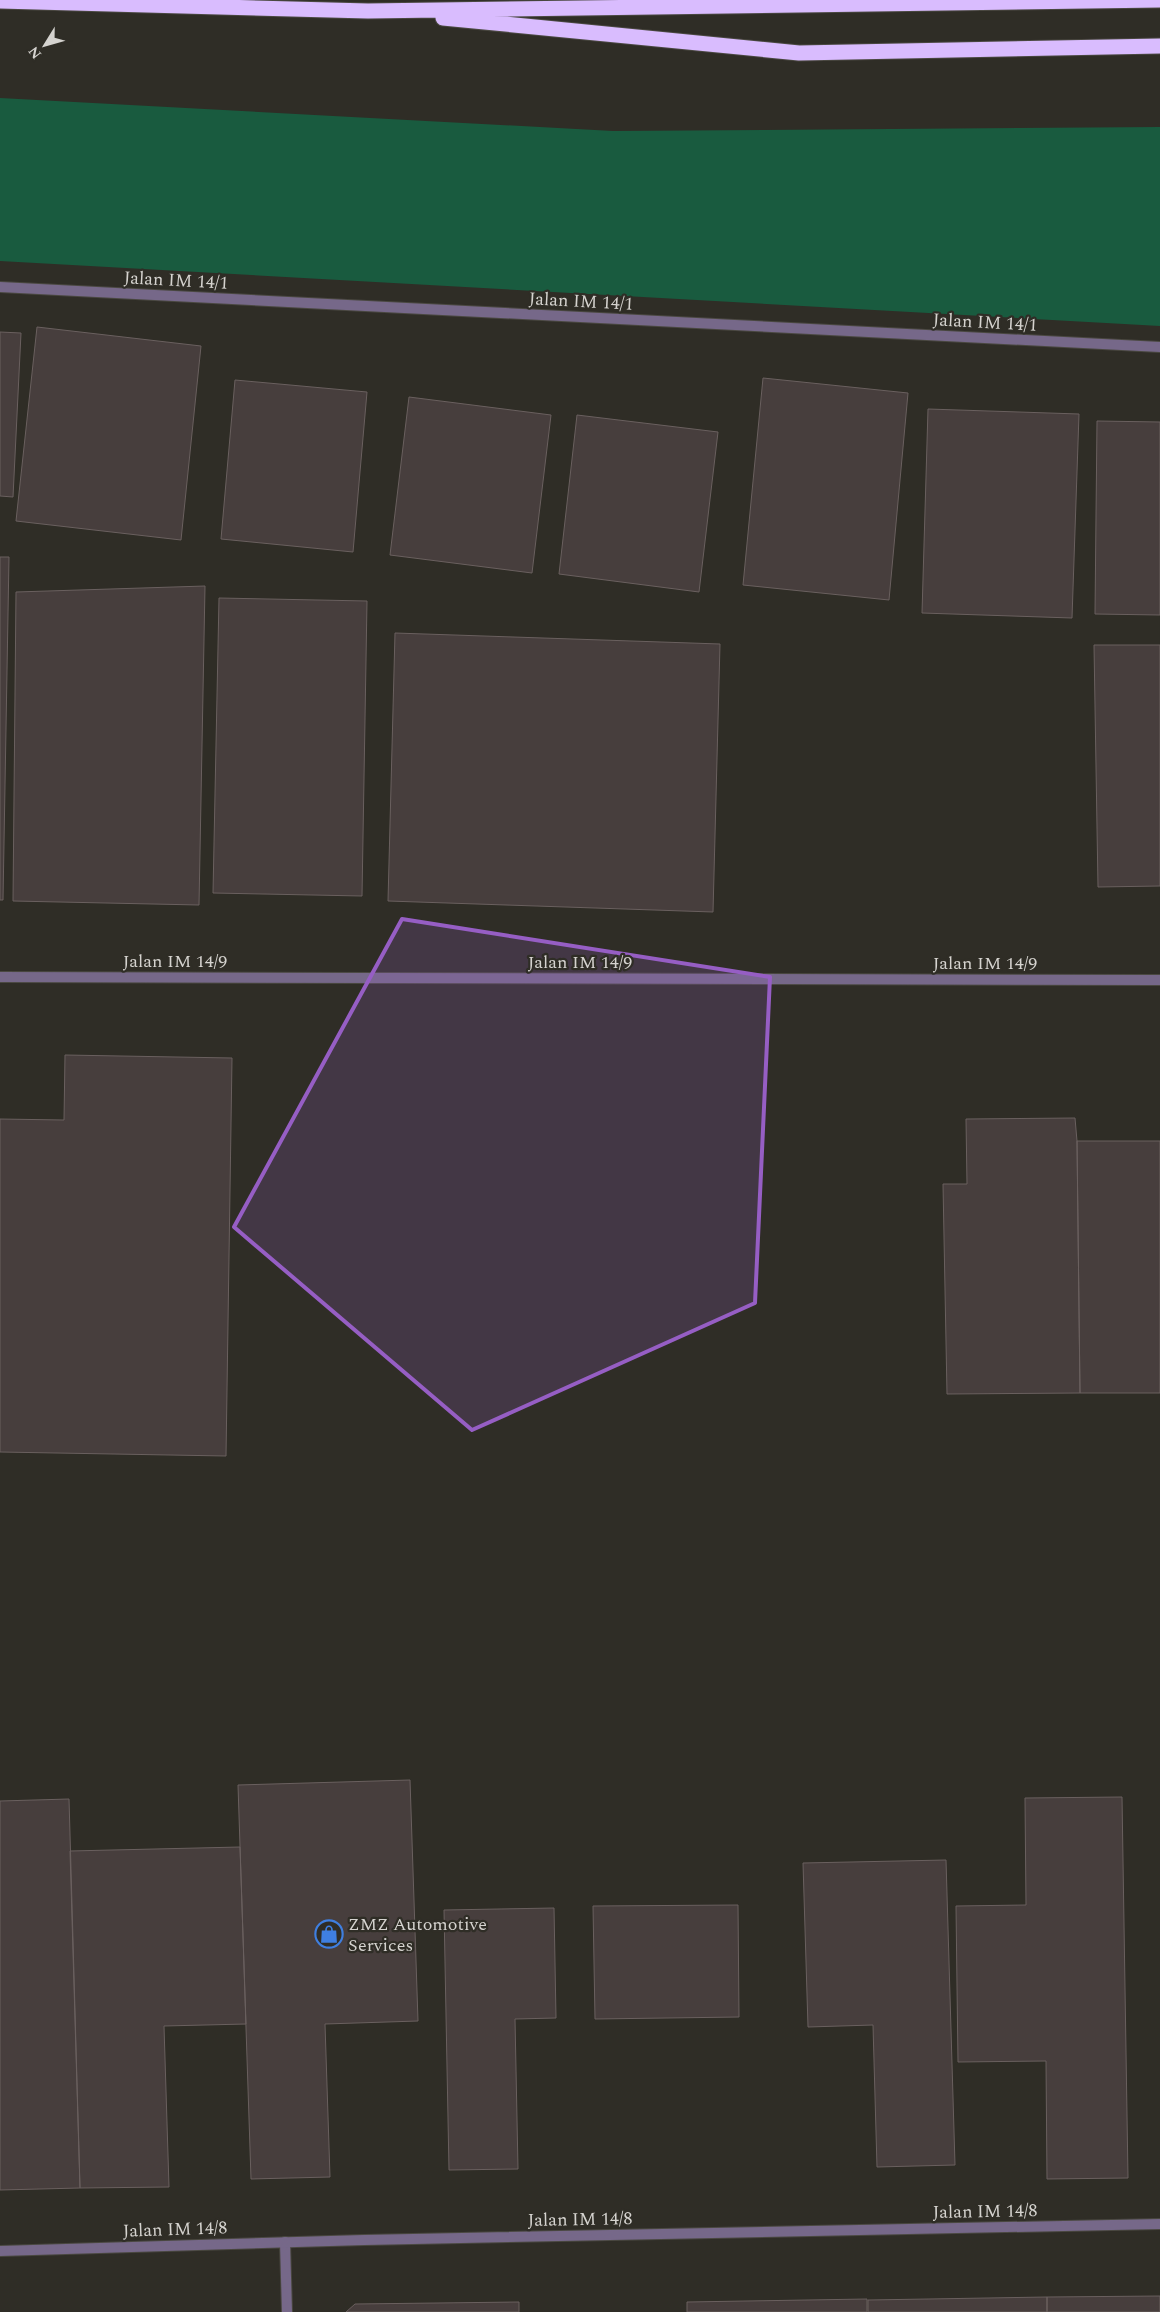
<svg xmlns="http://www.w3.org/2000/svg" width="1160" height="2312" font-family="Spectral,serif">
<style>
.green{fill:#195b3f}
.building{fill:#473e3d;stroke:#6a605f}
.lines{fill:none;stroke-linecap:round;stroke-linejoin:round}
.lane-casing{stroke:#4a4841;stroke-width:12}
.street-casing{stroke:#4a4841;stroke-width:12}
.highway-casing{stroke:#4a4841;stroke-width:17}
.lane{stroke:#766889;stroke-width:10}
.street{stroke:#766889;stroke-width:10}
.highway{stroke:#d9bcfe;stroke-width:15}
.marked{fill:#965ec4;fill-opacity:0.2;stroke:#965ec4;stroke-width:4;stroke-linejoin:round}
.labels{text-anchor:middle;stroke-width:4.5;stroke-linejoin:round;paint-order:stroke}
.street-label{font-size:18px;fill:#d5d3cf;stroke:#2f2d26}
.poi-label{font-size:18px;fill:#d5d3cf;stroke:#2f2d26;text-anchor:start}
</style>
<rect width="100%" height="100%" fill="#2f2d26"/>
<path class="green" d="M0 98 613 131 1160 127V326L0 261Z"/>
<path class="building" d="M37 327 201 346 181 540 16 521Z
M0 332 21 333 13 497 0 496Z
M763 378 908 393 889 600 743 585Z
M235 380 367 392 353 552 221 539Z
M409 397 551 415 532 573 390 555Z
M928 409 1079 414 1072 618 922 613Z
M577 415 718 432 699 592 559 574Z
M1097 421 1160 422V615L1095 614Z
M0 557H9L3 900H0Z
M205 586 199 905 13 901 16 592Z
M219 598 367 601 362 896 213 893Z
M395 633 720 644 713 912 388 901Z
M1094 645H1160V886L1098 887Z
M65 1055 232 1058 226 1456 0 1452V1119L64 1120Z
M1075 1118 1077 1141 1080 1393 947 1394 943 1184H967L966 1119Z
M1077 1141H1160V1393H1080Z
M410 1780 418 2021 325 2024 330 2177 251 2179 238 1785Z
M1122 1797 1128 2178 1047 2179 1046 2061 958 2062 956 1906 1026 1905 1025 1798Z
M69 1799 80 2188 0 2190V1801Z
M240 1847 246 2024 164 2026 169 2187 80 2188 70 1851Z
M946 1860 955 2165 877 2167 873 2025 808 2027 803 1863Z
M738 1905 739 2017 595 2019 593 1906Z
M554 1908 556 2018 515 2019 518 2169 449 2170 444 1910Z
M1160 2296V2312H1047V2297Z
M1047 2297V2312H868V2300Z
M867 2299V2312H687V2302Z
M519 2302V2312H346L355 2304Z"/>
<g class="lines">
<g class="lane-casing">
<path id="lane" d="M285 2242 287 2312"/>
</g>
<g class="street-casing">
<path id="street" d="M0 287 1160 347
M0 977 1160 980
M0 2251 364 2240 1160 2224"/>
</g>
<g class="highway-casing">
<path id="highway" d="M0 1 368 11 1160 0
M443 18 799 53 1160 46"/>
</g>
<use href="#lane" class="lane"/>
<use href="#street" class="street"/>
<use href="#highway" class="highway"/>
</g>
<path class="marked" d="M402 919 770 977 755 1303 472 1430 234 1227Z"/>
<defs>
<g id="shop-ring" transform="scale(1.4375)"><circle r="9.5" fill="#2f2d26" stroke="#3f7fe0" stroke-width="1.5"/><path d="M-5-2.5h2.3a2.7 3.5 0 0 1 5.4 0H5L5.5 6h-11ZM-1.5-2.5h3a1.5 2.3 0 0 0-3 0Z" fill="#3f7fe0"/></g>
</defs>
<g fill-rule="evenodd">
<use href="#shop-ring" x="329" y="1934"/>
</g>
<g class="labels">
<g class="street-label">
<text transform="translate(176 280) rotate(3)" y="6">Jalan IM 14/1</text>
<text transform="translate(581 301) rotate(3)" y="6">Jalan IM 14/1</text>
<text transform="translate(985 322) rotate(3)" y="6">Jalan IM 14/1</text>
<text x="175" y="967">Jalan IM 14/9</text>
<text x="580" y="968">Jalan IM 14/9</text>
<text x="985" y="969">Jalan IM 14/9</text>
<text transform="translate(985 2211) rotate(-1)" y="6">Jalan IM 14/8</text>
<text transform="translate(580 2219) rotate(-1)" y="6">Jalan IM 14/8</text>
<text transform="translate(175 2229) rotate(-2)" y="6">Jalan IM 14/8</text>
</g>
<g class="poi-label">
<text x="348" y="1930">ZMZ Automotive<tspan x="348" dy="21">Services</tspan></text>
</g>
</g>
<g transform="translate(45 45) rotate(233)" stroke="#2f2d26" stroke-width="4" paint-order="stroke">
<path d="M0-4L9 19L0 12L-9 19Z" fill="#d5d3cf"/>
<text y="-8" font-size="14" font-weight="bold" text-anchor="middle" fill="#d5d3cf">N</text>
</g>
</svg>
